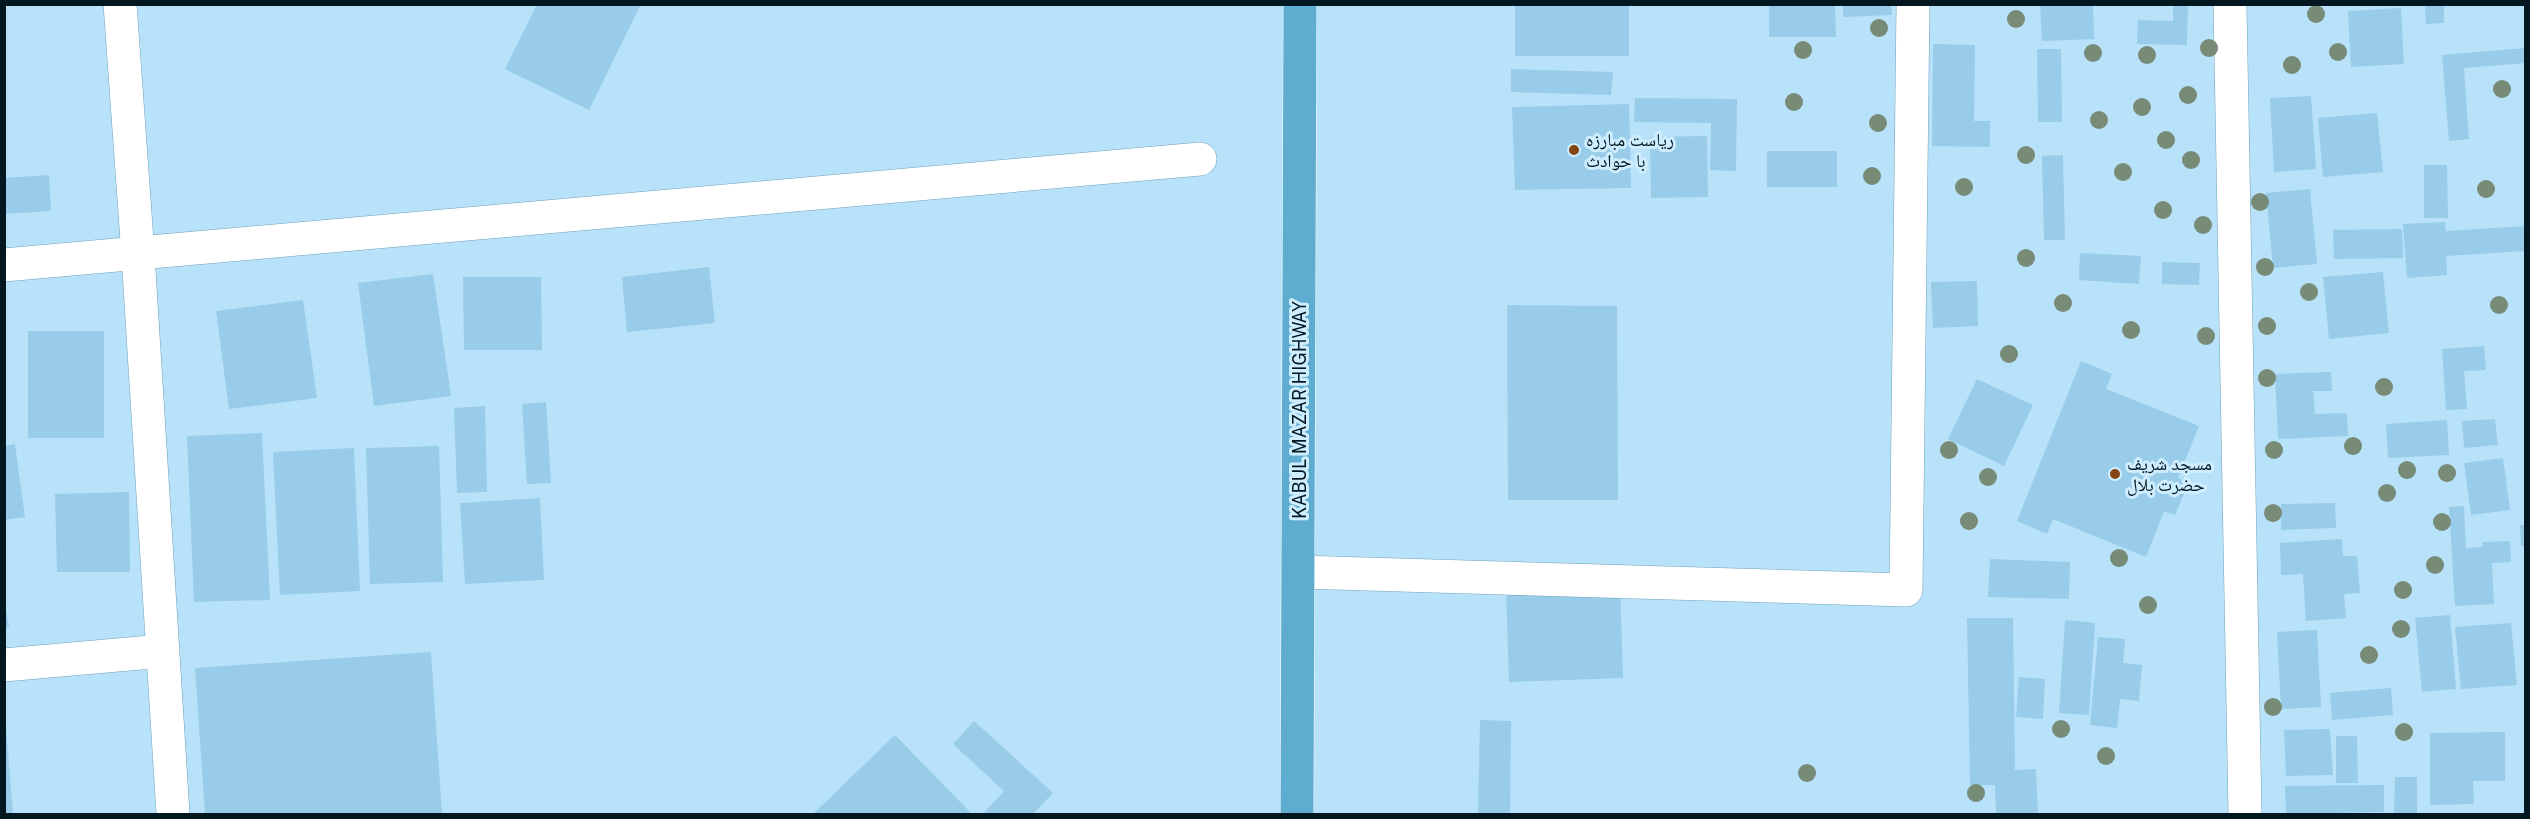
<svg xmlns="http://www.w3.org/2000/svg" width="2530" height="819" font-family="'Public Sans','Noto Naskh Arabic',sans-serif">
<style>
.building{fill:#98cce8}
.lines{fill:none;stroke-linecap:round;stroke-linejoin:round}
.minor-casing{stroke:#6ea2bc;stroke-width:34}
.trunk-casing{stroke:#fff;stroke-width:34}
.minor{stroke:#fff;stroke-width:33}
.trunk{stroke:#5eacd0;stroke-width:33}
.tree{fill:#778b77}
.poi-dot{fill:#864413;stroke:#ceeeff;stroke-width:2}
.labels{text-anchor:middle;stroke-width:6;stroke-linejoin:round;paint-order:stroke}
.poi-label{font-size:18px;fill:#031721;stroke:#ceeeff;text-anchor:start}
.street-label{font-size:18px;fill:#031721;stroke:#ceeeff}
</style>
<rect width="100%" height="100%" fill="#b8e2f9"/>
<path class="building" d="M537 4H641L589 110 505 69Z
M1515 4H1629V56H1515Z
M1769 4H1835L1836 37H1769Z
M1843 4H1891L1892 15 1843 17Z
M2040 4H2093L2094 39 2042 41Z
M2173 4H2188L2187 45 2137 44 2138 20 2173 21Z
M2425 4H2444V23L2426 24Z
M2401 8 2404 64 2351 67 2348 11Z
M1933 44 1975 45 1974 121H1990V147L1932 146Z
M2526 48V63L2464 68 2469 139 2449 141 2442 55Z
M2037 49H2061L2062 122H2038Z
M1511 69 1613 72 1611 95 1511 92Z
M2311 96 2316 169 2274 172 2270 98Z
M1635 98 1737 99 1736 171 1710 170 1711 123 1634 122Z
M1629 104 1631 188 1515 190 1512 107Z
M2377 113 2383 172 2323 177 2318 118Z
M1707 136 1708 197 1651 198 1650 137Z
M1767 151H1837V187H1767Z
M2063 155 2065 240H2044L2042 156Z
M2424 165H2447L2448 218H2424Z
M49 175 51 211 4 214V178Z
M2310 189 2317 264 2273 268 2266 193Z
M2445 222 2446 231 2526 226V251L2446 256 2447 275 2407 278 2403 224Z
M2402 229 2403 258 2334 259 2333 230Z
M2080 253 2141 256 2139 284 2079 280Z
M2162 262 2200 263 2199 285 2162 284Z
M709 267 715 323 627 332 622 277Z
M2383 272 2389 333 2329 339 2323 277Z
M433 274 451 396 374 406 358 283Z
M463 277H541L542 350H464Z
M1977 281 1978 326 1933 328 1931 282Z
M303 300 317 398 229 409 216 311Z
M1507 305 1617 306 1618 500H1508Z
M28 331H104V438H28Z
M2484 346 2486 370 2464 371 2467 409 2446 410 2442 349Z
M2081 361 2112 374 2106 389 2199 426 2178 478 2189 482 2175 515 2164 511 2146 557 2053 519 2047 534 2017 521Z
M2331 372 2332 391H2313L2315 414 2347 413 2348 436 2278 439 2275 374Z
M1977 379 2033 405 2004 466 1948 439Z
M546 402 551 483 527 484 522 404Z
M485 406 487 492 457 493 454 408Z
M2495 419 2498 445 2464 448 2462 421Z
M2447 420 2449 455 2388 458 2386 424Z
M262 433 270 600 194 602 187 436Z
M15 444 25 517 4 520V446Z
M439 446 443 582 370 584 366 448Z
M354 448 360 591 280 595 273 452Z
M2503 458 2510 510 2471 515 2464 463Z
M129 492 130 572H57L55 494Z
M540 498 544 580 465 584 460 503Z
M2335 503 2336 528 2281 530V504Z
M2464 506 2466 548 2483 547 2482 542 2510 541 2511 562 2492 563 2494 604 2455 606 2449 507Z
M2520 525H2526V546H2521Z
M2342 539 2343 556H2357L2360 593 2344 594 2346 618 2306 621 2303 574 2281 575 2280 543Z
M1990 559 2070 562 2069 599 1988 597Z
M1620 584 1623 678 1509 682 1506 588Z
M4 598 9 627 4 628Z
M2450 615 2456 689 2422 692 2415 618Z
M1967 618H2013L2015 770 2036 769 2038 814H1996L1995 785H1970Z
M2065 620 2095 623 2089 715 2059 713Z
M2511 623 2517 685 2461 689 2455 627Z
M2317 630 2321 707 2281 709 2277 632Z
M2098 637 2125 639 2123 663 2142 665 2139 701 2120 699 2117 728 2090 725Z
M431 652 442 814H205L195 668Z
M2019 677 2045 679 2043 719 2016 717Z
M2391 688 2393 715 2332 720 2330 693Z
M1480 720 1511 721 1510 814H1478Z
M974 721 1053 793 1033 814H983L1004 791 953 744Z
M4 727H6L13 814H4Z
M2330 729 2333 775 2286 776 2284 730Z
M2505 732V781H2473L2474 804 2430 805V733Z
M895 735 972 814H813Z
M2336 736H2357L2358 783H2336Z
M2395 777H2417V814H2394Z
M2384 785V812L2286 814 2285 786Z"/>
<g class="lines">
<g class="minor-casing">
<path id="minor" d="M120 4 138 255 173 814
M2230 4 2245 814
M4 265 1200 159
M1299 572 1906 590 1913 4
M4 665 163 651"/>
</g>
<g class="trunk-casing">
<path id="trunk" d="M1297 814 1300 4"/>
</g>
<use href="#minor" class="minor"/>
<use href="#trunk" class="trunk"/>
</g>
<g class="tree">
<circle cx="2316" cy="14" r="9"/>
<circle cx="2016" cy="19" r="9"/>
<circle cx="1879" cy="28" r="9"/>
<circle cx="2209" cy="48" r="9"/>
<circle cx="1803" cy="50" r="9"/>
<circle cx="2338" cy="52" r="9"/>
<circle cx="2093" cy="53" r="9"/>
<circle cx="2147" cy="55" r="9"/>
<circle cx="2292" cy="65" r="9"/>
<circle cx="2502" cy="89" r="9"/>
<circle cx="2188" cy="95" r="9"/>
<circle cx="1794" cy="102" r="9"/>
<circle cx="2142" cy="107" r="9"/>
<circle cx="2099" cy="120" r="9"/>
<circle cx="1878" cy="123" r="9"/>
<circle cx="2166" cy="140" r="9"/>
<circle cx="2026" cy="155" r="9"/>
<circle cx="2191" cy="160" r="9"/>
<circle cx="2123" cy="172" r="9"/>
<circle cx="1872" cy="176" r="9"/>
<circle cx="1964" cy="187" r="9"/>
<circle cx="2486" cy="189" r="9"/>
<circle cx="2260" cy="202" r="9"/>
<circle cx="2163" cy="210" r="9"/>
<circle cx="2203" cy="225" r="9"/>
<circle cx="2026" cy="258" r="9"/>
<circle cx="2265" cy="267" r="9"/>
<circle cx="2309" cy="292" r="9"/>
<circle cx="2063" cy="303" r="9"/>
<circle cx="2499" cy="305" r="9"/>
<circle cx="2267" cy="326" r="9"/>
<circle cx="2131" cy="330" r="9"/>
<circle cx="2206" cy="336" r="9"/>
<circle cx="2009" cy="354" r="9"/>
<circle cx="2267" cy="378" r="9"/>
<circle cx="2384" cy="387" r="9"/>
<circle cx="2353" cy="446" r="9"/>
<circle cx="1949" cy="450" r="9"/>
<circle cx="2274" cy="450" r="9"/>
<circle cx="2407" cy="470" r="9"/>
<circle cx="2447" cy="473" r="9"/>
<circle cx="1988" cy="477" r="9"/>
<circle cx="2387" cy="493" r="9"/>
<circle cx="2273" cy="513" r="9"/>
<circle cx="1969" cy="521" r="9"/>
<circle cx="2442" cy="522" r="9"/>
<circle cx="2119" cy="558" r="9"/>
<circle cx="2435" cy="565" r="9"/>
<circle cx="2403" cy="590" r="9"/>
<circle cx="2148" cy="605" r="9"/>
<circle cx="2401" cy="629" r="9"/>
<circle cx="2369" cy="655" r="9"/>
<circle cx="2273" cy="707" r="9"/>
<circle cx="2061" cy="729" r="9"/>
<circle cx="2404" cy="732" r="9"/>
<circle cx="2106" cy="756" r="9"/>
<circle cx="1807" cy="773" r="9"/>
<circle cx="1976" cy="793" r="9"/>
</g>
<g class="poi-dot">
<circle cx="1574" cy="150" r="6"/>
<circle cx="2115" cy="474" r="6"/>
</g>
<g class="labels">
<g class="poi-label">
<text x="1586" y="146">ریاست مبارزه<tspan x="1586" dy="21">با حوادث</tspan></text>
<text x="2127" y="470">مسجد شریف<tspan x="2127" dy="21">حضرت بلال</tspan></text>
</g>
<g class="street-label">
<text transform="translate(1300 410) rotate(-90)" y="6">KABUL MAZAR HIGHWAY</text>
</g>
</g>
<rect width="2530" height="819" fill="none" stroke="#031721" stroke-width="12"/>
</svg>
